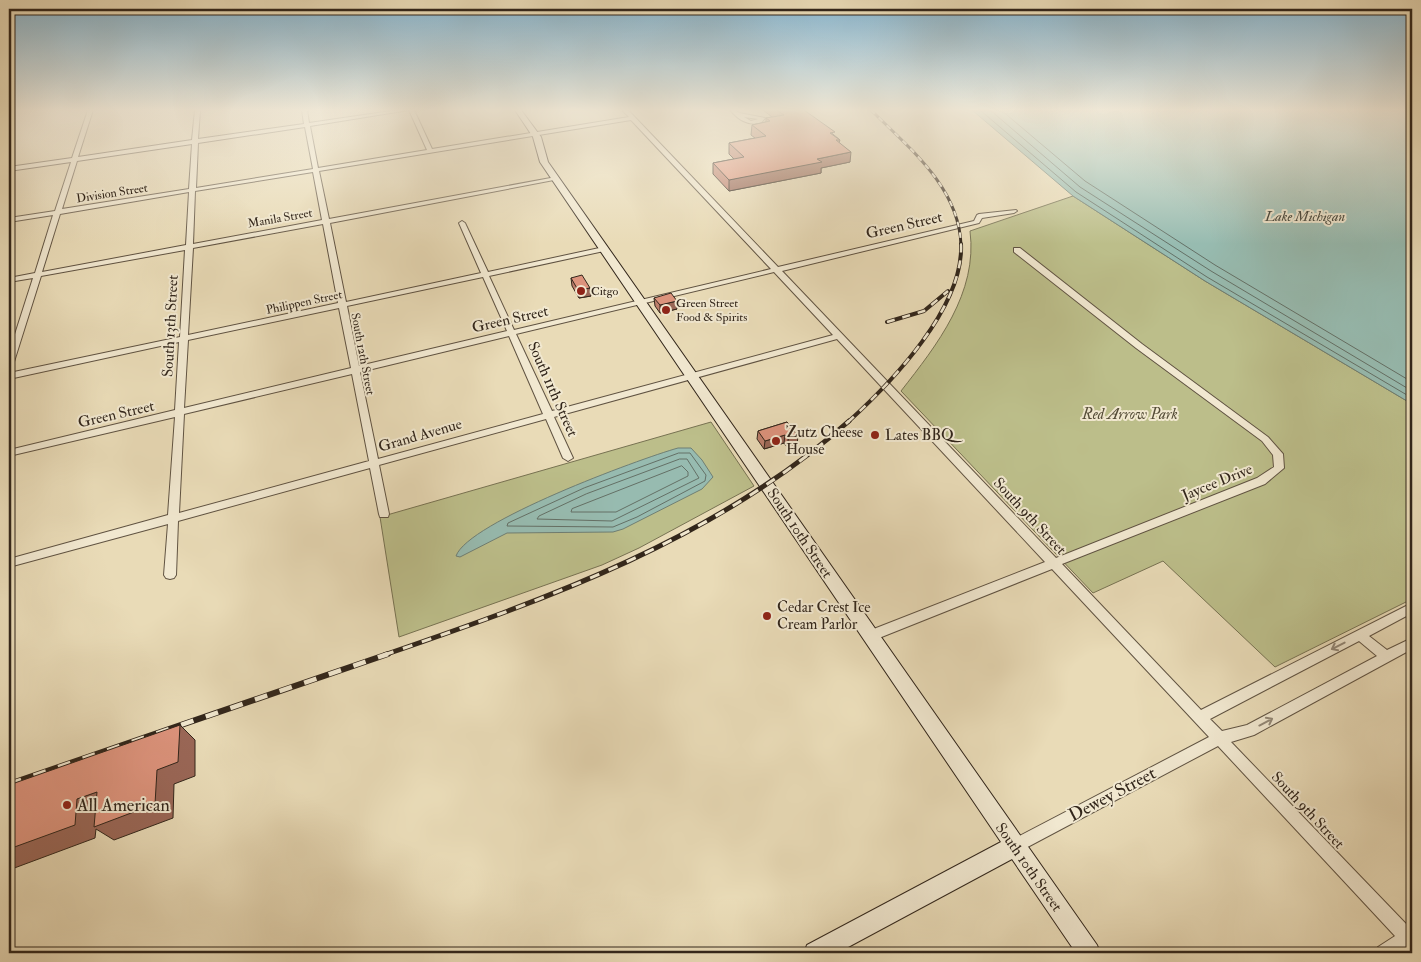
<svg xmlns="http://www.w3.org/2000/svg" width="1421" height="962" font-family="'IM FELL Double Pica',serif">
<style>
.green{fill:#bcbe8a;stroke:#777252}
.water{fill:#97bbb0;stroke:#6f7f74}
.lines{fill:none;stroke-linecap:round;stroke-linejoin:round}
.shore{stroke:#647066;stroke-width:1}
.street-casing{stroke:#605342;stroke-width:2}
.secondary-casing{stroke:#32261b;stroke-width:2}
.street{fill:#f1e8d0;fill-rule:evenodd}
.secondary{fill:#f1e8d0;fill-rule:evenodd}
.rail-far3-casing{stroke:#32261b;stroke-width:3}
.rail-far2-casing{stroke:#32261b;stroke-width:4}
.rail-far1-casing{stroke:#32261b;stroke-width:5}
.rail-casing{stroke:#32261b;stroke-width:6}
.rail-far3{stroke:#f1e8d0;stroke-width:2;stroke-dasharray:5.5;stroke-linecap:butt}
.rail-far2{stroke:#f1e8d0;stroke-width:2.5;stroke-dasharray:8;stroke-linecap:butt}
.rail-far1{stroke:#f1e8d0;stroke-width:3;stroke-dasharray:10;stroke-linecap:butt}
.rail{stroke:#f1e8d0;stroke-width:4.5;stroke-dasharray:13;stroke-linecap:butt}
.wall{fill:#bd7e6b;stroke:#32261b}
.shaded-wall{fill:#9a6757;stroke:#32261b}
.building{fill:#dc937c;stroke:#32261b}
.oneway{stroke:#928776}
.poi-dot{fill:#8f2418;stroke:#f1e8d0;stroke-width:2}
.labels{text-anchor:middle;stroke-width:4;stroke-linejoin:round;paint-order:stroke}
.far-street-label{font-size:12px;fill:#32261b;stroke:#f1e8d0}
.far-poi-label{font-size:12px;fill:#32261b;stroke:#f1e8d0;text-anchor:start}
.far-water-label{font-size:14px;font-style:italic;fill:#4b4b40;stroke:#f1e8d0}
.street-label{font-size:15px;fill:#32261b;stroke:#f1e8d0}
.park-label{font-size:15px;font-style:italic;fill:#544c37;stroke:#f1e8d0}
.poi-label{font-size:15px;fill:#32261b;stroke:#f1e8d0;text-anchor:start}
.near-street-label{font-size:18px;fill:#32261b;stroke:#f1e8d0}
.near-poi-label{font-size:18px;fill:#32261b;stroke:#f1e8d0;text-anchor:start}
</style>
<rect width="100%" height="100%" fill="#e9dbb7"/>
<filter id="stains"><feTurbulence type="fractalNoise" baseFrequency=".004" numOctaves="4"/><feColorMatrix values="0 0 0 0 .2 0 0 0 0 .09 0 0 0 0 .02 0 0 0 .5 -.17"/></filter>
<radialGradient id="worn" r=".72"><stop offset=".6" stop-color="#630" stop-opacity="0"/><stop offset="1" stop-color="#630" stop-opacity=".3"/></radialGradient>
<path class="green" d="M1073 196 1205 281 1412 404V599L1275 667 1163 561 1093 593 901 391C937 345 978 293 970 231Z
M711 422 754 486 639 548 602 565 399 637 380 517Z"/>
<path class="water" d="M972 110H1412V404L1205 281 1073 196Z
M678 448H691L702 460 713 477 702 489 623 529 613 532 507 533 460 557 456 556C468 522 639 459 678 448Z"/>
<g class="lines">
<path class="shore" d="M980 110 1076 192 1207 277 1412 398
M990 110 1080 187 1211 271 1412 391
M1001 110 1085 181 1215 265 1412 382
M679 453H690L706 475 705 481 637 517 613 527 507 526 508 523 584 488Z
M680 459H687L699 478 612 521 537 519 539 516 586 494Z
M682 466 688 472V476L616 512H571L572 509Z"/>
<g class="street-casing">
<path id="street" d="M88 110H93L78 157 192 140 195 110H200L198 139 304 124 302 110H307L309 123 398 110H414L432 149 629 117 622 110H628L778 267 974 221 977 215 979 214 1016 210 1017 211 1014 213 982 218 979 223 782 271 1056 558 1257 478 1274 467 1273 455 1262 441 1136 348 1014 252V248H1020L1142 344 1268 437 1283 454 1284 468 1265 484 1062 564 1201 710 1412 603V613L1369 636 1387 650 1412 638V649L1254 735 1231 742 1409 927H1412V950L1406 947 1397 953H1376L1378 947 1395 936 1218 746 1020 851 1015 853 1010 851 1008 846 1010 841 1209 737 1052 569 874 640 870 641 866 640 864 636 866 632 1045 562 837 339 554 417 573 458 568 461 563 458 546 419 379 465 389 514 388 517H380L379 514 370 468 178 521 176 575 174 578 170 579 166 578 164 575 168 524 9 567V559L168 515 175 417 9 456V450L175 410 179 342 9 379V373L180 337 185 250 41 276 13 365 9 368V353L33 278 9 282V278L35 273 53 215 9 222V218L55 211 71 162 9 171V167L72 158ZM409 110 427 150 318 168 310 126ZM631 120 771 269 514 330 489 276 604 251 608 249 604 247 488 272 465 223 462 221 459 223 481 273 346 302 330 223 559 179 556 177 329 219 319 171ZM305 127 313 169 196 188 198 143ZM192 144 189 189 62 209 77 161ZM313 172 322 220 193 244 195 191ZM189 192 186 245 42 272 60 214ZM323 224 338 303 188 335 193 248ZM774 272 833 335 552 411 516 334ZM483 277 507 331 359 366 347 306ZM339 308 351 368 184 408 188 340ZM509 336 543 414 378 459 360 372ZM352 374 369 461 179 513 184 414ZM1359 641 1377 656 1247 725 1222 731 1210 719Z
M730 110H735L739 113 765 118 761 123C747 126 738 119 730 110ZM744 117 758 119 751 121Z"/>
</g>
<g class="secondary-casing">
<path id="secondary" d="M515 110H521L541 137 548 162 1097 945 1100 953H1076L1012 859 837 953H804L807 945 1001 842 540 162 533 137Z"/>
</g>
<use href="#street" class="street"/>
<use href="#secondary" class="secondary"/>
<g class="rail-far3-casing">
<path id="rail-far3" d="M871 110C909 148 959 187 961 245"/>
</g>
<g class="rail-far2-casing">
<path id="rail-far2" d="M887 322 924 311 948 291
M848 422C892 382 964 307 961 244"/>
</g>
<g class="rail-far1-casing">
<path id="rail-far1" d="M384 655C550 598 716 539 849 421"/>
</g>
<g class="rail-casing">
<path id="rail" d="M9 784 388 654"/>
</g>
<use href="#rail-far3" class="rail-far3"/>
<use href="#rail-far2" class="rail-far2"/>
<use href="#rail-far1" class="rail-far1"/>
<use href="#rail" class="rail"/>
</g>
<path class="wall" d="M763 110H804L840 140 839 143 850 162 821 168V173L729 191 713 174V163L734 159 729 154V143L755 138 751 135 752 125 766 122V118L772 117Z
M571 278 590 288 591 296 579 298 572 286Z
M654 298 677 309 660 313 655 306Z
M787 422 797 445 788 448 784 443 764 449 757 439 758 431Z"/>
<path class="shaded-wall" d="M851 152 850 162 821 168V173L729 191V180L817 159Z
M590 288 591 296 579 298 578 290Z
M677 301V309L660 313V305Z
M785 435 784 443 764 449 765 441Z
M798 436 797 445 788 448V439Z
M180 725 195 740V776L174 784 173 818 114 840 96 829 95 838 9 870V849L77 799 157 770Z"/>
<path class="building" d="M777 110H804L835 132 830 133 840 140H836L851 152 817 159 822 162 729 180 713 163 744 157 729 143 766 136 752 125 770 121 766 118 784 115Z
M582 275 590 288 578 290 571 278Z
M671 293 677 301 660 305 654 298Z
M787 422 798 436 788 439 785 435 765 441 758 431Z
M180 725 178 762 157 770 155 804 94 827 97 792 77 799 75 825 9 849V785Z"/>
<defs><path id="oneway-shaft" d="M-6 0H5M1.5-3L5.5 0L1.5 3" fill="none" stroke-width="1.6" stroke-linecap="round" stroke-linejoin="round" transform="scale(1.25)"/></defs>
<g class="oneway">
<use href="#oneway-shaft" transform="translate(1338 646) rotate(153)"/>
<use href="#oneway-shaft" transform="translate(1266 722) rotate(-28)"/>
</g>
<linearGradient id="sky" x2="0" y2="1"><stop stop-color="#87b7d2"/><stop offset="0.45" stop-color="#f5efdf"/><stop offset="1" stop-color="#f5efdf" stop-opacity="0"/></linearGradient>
<rect width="1421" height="244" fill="url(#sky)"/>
<g class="poi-dot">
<circle cx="581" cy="291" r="5"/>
<circle cx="666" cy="310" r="5"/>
<circle cx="875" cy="435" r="5"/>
<circle cx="776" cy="441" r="5"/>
<circle cx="767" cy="616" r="5"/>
<circle cx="67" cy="805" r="5"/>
</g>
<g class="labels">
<g class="far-street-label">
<text transform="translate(112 193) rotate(-9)" y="4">Division Street</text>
<text transform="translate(280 218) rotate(-10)" y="4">Manila Street</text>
<text transform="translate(304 302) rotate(-12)" y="4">Philippen Street</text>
<text transform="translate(363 354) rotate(79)" y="4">South 12th Street</text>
</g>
<g class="far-poi-label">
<text x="591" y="295">Citgo</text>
<text x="676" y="307">Green Street<tspan x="676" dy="14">Food &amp; Spirits</tspan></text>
</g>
<g class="far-water-label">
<text x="1305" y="221">Lake Michigan</text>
</g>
<g class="street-label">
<text transform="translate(904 225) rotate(-13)" y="5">Green Street</text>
<text transform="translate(510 319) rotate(-13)" y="5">Green Street</text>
<text transform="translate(170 326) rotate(-87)" y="5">South 13th Street</text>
<text transform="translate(553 389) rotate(66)" y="5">South 11th Street</text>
<text transform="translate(116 414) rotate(-13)" y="5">Green Street</text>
<text transform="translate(420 435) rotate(-16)" y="5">Grand Avenue</text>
<text transform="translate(1217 482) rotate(-22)" y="5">Jaycee Drive</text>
<text transform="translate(1030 516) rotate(47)" y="5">South 9th Street</text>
<text transform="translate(800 533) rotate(56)" y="5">South 10th Street</text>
<text transform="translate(1308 810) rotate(47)" y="5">South 9th Street</text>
<text transform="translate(1029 867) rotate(55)" y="5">South 10th Street</text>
</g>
<g class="park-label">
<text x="1130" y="419">Red Arrow Park</text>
</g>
<g class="poi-label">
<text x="786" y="437">Zutz Cheese<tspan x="786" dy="17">House</tspan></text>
<text x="885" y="440">Lates BBQ</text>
<text x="777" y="612">Cedar Crest Ice<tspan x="777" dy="17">Cream Parlor</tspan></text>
</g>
<g class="near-street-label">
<text transform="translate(1112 794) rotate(-28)" y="6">Dewey Street</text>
</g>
<g class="near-poi-label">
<text x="77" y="811">All American</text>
</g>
</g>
<rect width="1421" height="962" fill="none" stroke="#e9dbb7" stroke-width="30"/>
<rect x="10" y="10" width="1401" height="942" fill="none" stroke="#32261b" stroke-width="2.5"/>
<rect x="15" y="15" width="1391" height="932" fill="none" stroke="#32261b"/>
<rect width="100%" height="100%" filter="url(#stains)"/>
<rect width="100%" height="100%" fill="url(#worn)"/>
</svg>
